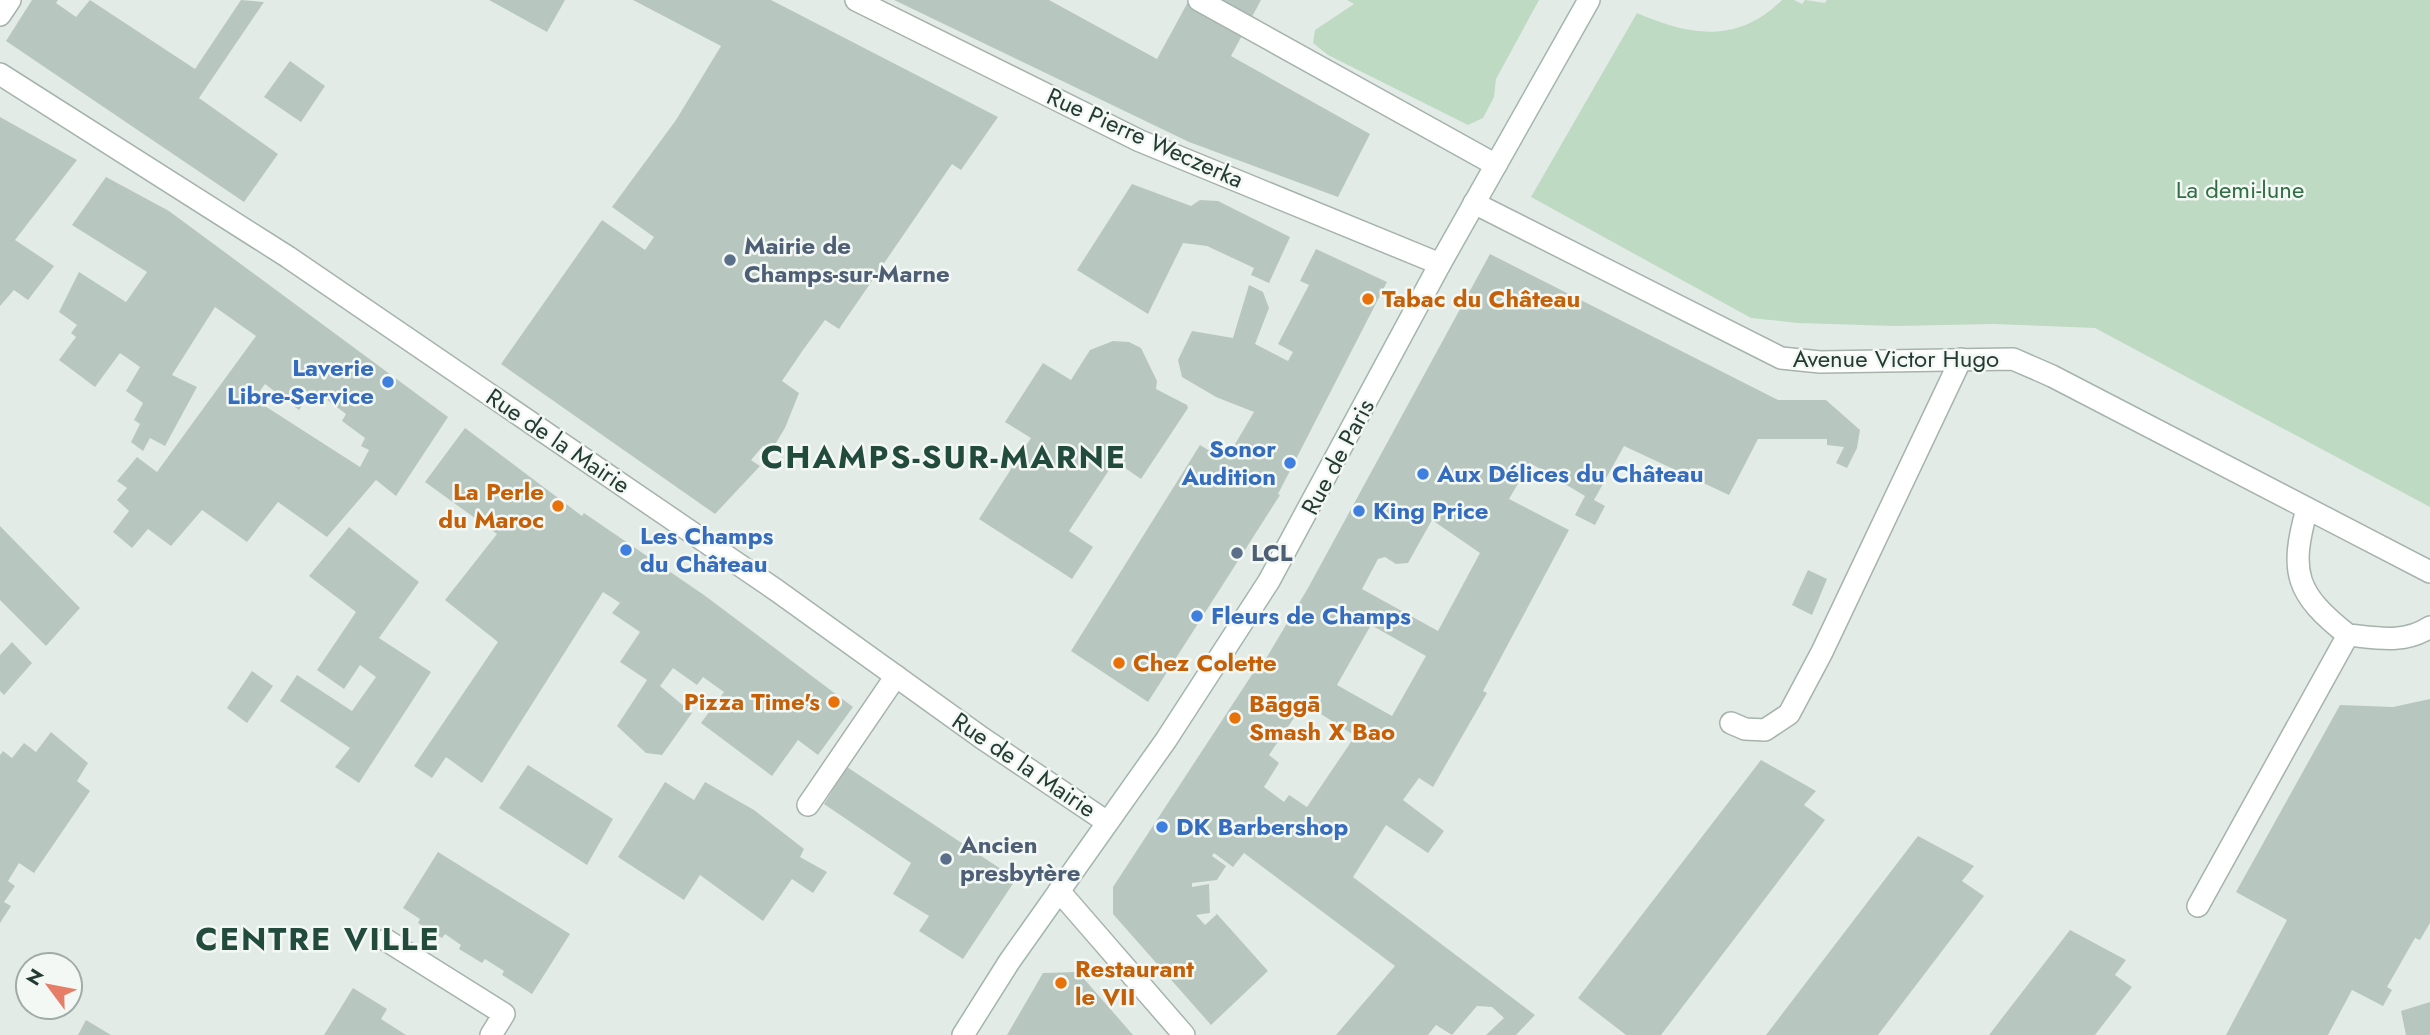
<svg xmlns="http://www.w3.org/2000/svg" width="2430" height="1035" font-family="Jost,sans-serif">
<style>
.green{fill:#bedac3}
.building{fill:#b8c6c0;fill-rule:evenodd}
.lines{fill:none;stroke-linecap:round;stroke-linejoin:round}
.lane-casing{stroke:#a6b3ad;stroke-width:24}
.street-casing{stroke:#a6b3ad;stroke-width:24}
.secondary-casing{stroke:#a2b6ae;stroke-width:24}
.lane{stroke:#fff;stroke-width:21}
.street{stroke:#fff;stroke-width:21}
.secondary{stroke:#fff;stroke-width:21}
.service-dot{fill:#5c6f8a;stroke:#f3f8f5;stroke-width:2.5}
.food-dot{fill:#e8710a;stroke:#f3f8f5;stroke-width:2.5}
.shop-dot{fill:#3f7fe0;stroke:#f3f8f5;stroke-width:2.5}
.labels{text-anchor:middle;stroke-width:5;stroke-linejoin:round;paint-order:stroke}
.street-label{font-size:24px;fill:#243b33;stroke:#f3f8f5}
.park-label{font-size:24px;fill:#326e45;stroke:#f3f8f5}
.service-label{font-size:24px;font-weight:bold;fill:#4e5e75;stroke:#f3f8f5;text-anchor:start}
.food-label{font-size:24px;font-weight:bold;fill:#c56008;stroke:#f3f8f5;text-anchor:start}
.shop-label{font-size:24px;font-weight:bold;fill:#366cbe;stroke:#f3f8f5;text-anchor:start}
.district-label{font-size:32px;font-weight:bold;letter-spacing:2px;fill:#224b3e;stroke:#f3f8f5}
</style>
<rect width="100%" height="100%" fill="#e3ebe7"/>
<path class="green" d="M1347 0H1539L1496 79 1494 97 1483 118 1468 125 1328 55 1313 43 1315 30 1354 4Z
M1782 0H1794L1802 4 1805 0 1825 3 1827 0H2430V507L2095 328 1993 324 1895 326 1798 323 1751 318 1531 197 1637 13C1690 36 1737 44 1782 0Z"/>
<path class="building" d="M32 0H58L56 3 76 17 90 0 195 69 241 0 264 2 199 98 278 154 244 202 6 41Z
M489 0H565L547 32Z
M633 0H771L998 117 961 170 952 164 839 329 825 320 803 350 782 381 799 393 785 428 771 451 763 446 751 460 760 466 715 514 501 364 602 220 645 250 654 237 612 207 676 120 721 46Z
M894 0H1049L1157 59 1189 0H1261L1231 56 1370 134 1338 197 1189 142Z
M290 61 325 86 301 122 264 97Z
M0 117 77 160 15 240 54 266 28 300 14 290 0 306Z
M106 177 169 211 448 417 396 496 376 480 327 537 278 502 247 542 202 510 171 546 148 529 132 548 113 532 129 511 117 500 127 488 117 481 137 457 157 472 256 336 215 307 172 375 197 387 165 446 150 438 143 451 131 442 140 424 134 420 143 403 126 391 140 367 120 353 95 387 59 360 76 337 71 333 77 325 59 312 79 272 126 302 147 272 72 225ZM265 384 299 410 314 390 346 414 342 421 365 438 361 446 369 450 360 467 254 399Z
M1132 184 1191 206 1200 200 1218 201 1290 237 1269 283 1251 275 1254 268 1207 246 1183 243 1148 314 1077 270Z
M1316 249 1387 282 1278 494 1280 495 1148 702 1071 651 1200 445 1213 453 1219 443 1231 451 1254 412 1216 397 1182 377 1178 360 1192 331 1233 338 1249 285 1263 292 1269 308 1255 344 1288 361 1293 352 1278 344 1309 285 1300 281Z
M1490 254 1778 400H1826L1860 430 1857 448 1847 468 1836 463 1844 447 1827 445V439H1758L1729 495 1624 446 1594 500 1605 506 1595 525 1575 515 1585 496 1530 463 1509 499 1569 530 1483 691 1487 693 1433 787 1419 778 1403 800 1444 831 1428 853 1386 825 1353 877 1535 1015 1516 1035H1486L1504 1018 1492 1007 1477 1006 1452 1035 1436 1025 1428 1035H1336L1395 966 1244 853 1233 867 1214 853 1212 856 1226 866 1217 880 1192 883V887L1209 884 1210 913 1196 915 1205 925 1217 914 1268 971 1211 1025 1113 914V887L1255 670 1258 672 1308 588ZM1432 520 1480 553 1438 631 1362 589 1378 559 1385 557 1396 564 1408 563ZM1371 625 1426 656 1392 716 1337 685ZM1304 703 1355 736 1307 807 1289 795 1284 802 1264 787 1279 763 1269 755Z
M1113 341 1129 342 1141 348 1157 381 1156 389 1187 405 1188 408 1141 479 1115 461 1069 531 1093 547 1072 579 979 519 1031 438 1005 422 1043 363 1071 380 1090 350Z
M465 428 582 516 584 513 704 595 853 707 818 755 798 740 772 776 701 723 724 692 703 677 697 685 673 668 660 686 692 713 662 755 646 753 617 726 647 680 620 662 640 632 612 613 620 603 603 592 482 783 446 757 432 778 414 766 498 642 445 600 497 534 425 482Z
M0 526 80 608 46 646 0 600Z
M349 527 419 582 379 638 431 672 359 783 335 767 350 748 280 701 297 675 352 711 376 677 360 665 344 689 317 670 356 612 309 576Z
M1808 570 1827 579 1812 615 1792 605Z
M12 642 32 663 4 695 0 691V655Z
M252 671 273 686 247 723 227 708Z
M2430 699V923L2420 940 2415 938 2387 987 2392 990 2383 1006 2352 990 2328 1035H2226L2287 920 2236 892 2340 705 2393 707Z
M51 732 88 763 77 781 90 791 34 873 19 863 8 881 15 886 4 902 11 906 0 923V755L3 751 12 758 24 743 36 752Z
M1761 760 1816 791 1804 805 1825 820 1661 1035H1626L1578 998Z
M528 765 613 819 587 865 499 808Z
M847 767 1016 879 963 959 919 931 929 916 893 894 911 863 824 804Z
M665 782 694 800 705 782 754 810 804 849 800 857 827 872 813 893 792 879 763 921 700 875 684 900 618 857Z
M1918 836 1974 866 1962 881 1984 896 1878 1035H1766Z
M438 852 570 934 532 994 502 975 504 971 485 959 482 963 459 949 461 945 445 934 442 938 418 923 420 919 403 908Z
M2070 930 2126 960 2115 975 2132 987 2095 1035H1989Z
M1078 972 1133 1035H1007L1043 973Z
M353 988 387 1009 381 1019 406 1035H324Z
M2430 1002V1035H2406L2401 1011Z
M86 1020 111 1035H78Z"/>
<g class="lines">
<g class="lane-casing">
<path id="lane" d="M1199 0 1496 165
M1731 723 1745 729 1765 730 1789 714 1822 652 1961 359
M808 805 896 676
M386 940 504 1014 491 1035"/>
</g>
<g class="street-casing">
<path id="street" d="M856 0 1140 141 1440 264
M0 15 10 0
M0 74 288 257 776 590 982 738 1107 822
M1474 203 1781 358 1820 362 2013 359 2052 376 2430 572
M2307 509C2289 573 2296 594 2348 635
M2348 635C2378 638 2404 644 2430 627
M1059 891 1184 1035
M2198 906 2348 635"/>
</g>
<g class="secondary-casing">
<path id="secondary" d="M963 1035 1009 962 1166 740 1269 581 1440 264 1589 0"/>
</g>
<use href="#lane" class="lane"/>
<use href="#street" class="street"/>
<use href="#secondary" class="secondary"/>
</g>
<g class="service-dot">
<circle cx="730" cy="260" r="7"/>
<circle cx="1237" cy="553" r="7"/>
<circle cx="946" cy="859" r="7"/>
</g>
<g class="food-dot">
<circle cx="1368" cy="299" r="7"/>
<circle cx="558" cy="506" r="7"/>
<circle cx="1119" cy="663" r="7"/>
<circle cx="834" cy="702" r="7"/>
<circle cx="1235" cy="718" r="7"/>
<circle cx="1061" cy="983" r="7"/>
</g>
<g class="shop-dot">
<circle cx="388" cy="382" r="7"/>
<circle cx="1290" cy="463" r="7"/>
<circle cx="1423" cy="474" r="7"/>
<circle cx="1359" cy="511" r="7"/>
<circle cx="626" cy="550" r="7"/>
<circle cx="1197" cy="616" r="7"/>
<circle cx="1162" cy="827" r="7"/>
</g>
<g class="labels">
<g class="street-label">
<text transform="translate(1145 138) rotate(24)" y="8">Rue Pierre Weczerka</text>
<text x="1896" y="367">Avenue Victor Hugo</text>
<text transform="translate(558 441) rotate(34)" y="8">Rue de la Mairie</text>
<text transform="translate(1338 457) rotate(-62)" y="8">Rue de Paris</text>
<text transform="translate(1024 765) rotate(34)" y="8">Rue de la Mairie</text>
</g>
<g class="park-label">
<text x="2240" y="198">La demi-lune</text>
</g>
<g class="service-label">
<text x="744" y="254">Mairie de<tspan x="744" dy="28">Champs-sur-Marne</tspan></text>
<text x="1251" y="561">LCL</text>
<text x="960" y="853">Ancien<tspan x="960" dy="28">presbytère</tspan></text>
</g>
<g class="food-label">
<text x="1382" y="307">Tabac du Château</text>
<text x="544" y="500" text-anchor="end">La Perle<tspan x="544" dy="28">du Maroc</tspan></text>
<text x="1133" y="671">Chez Colette</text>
<text x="820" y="710" text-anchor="end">Pizza Time's</text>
<text x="1249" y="712">Bāggā<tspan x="1249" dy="28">Smash X Bao</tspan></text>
<text x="1075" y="977">Restaurant<tspan x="1075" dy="28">le VII</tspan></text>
</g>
<g class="shop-label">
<text x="374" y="376" text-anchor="end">Laverie<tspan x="374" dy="28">Libre-Service</tspan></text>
<text x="1276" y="457" text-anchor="end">Sonor<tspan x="1276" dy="28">Audition</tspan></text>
<text x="1437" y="482">Aux Délices du Château</text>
<text x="1373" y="519">King Price</text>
<text x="640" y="544">Les Champs<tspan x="640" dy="28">du Château</tspan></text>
<text x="1211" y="624">Fleurs de Champs</text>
<text x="1176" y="835">DK Barbershop</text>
</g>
<g class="district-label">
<text x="944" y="468">CHAMPS-SUR-MARNE</text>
<text x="318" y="950">CENTRE VILLE</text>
</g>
</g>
<g transform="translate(49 986) rotate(302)"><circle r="33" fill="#f3f8f5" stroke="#a0aca7" stroke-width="2"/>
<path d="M0-5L12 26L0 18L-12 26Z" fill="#e57d67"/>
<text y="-10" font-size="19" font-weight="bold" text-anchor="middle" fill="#243b33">N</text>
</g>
</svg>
